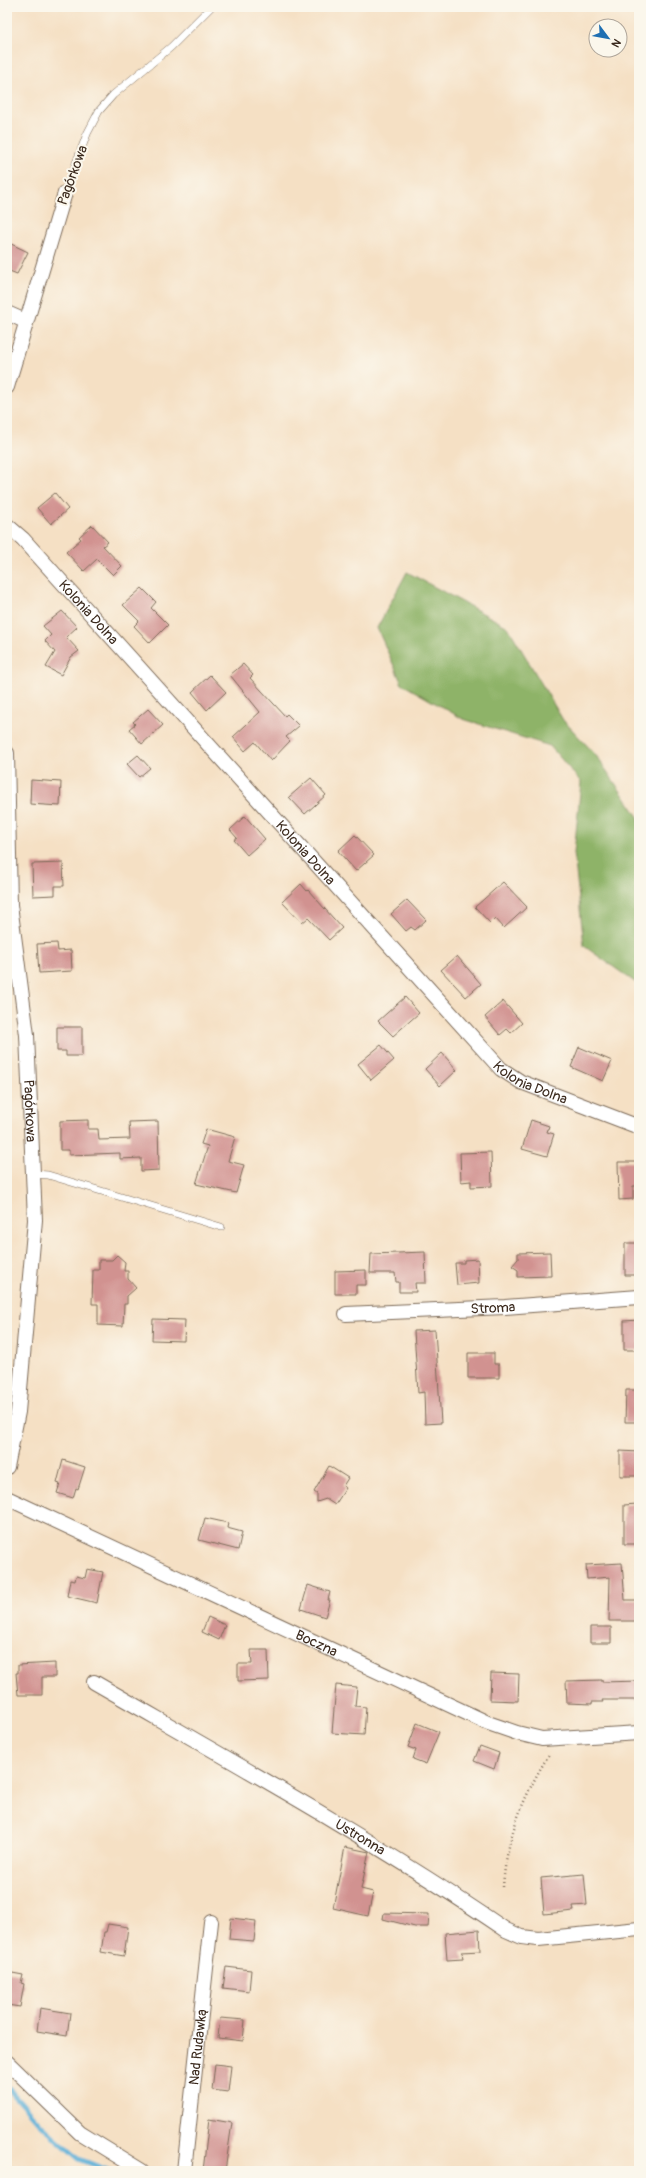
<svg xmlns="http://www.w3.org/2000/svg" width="646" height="2178" font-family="Pangolin,sans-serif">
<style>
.forest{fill:#8eb368;stroke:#646e43}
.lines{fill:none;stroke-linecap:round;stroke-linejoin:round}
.stream{stroke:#5bafd7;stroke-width:5}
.building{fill:#d19290}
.service-casing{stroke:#7c6a58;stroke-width:8}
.minor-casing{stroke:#7c6a58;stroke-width:16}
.path{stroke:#7c6a58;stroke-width:2.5;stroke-dasharray:1 3;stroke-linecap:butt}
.service{stroke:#fff;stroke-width:7}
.minor{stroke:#fff;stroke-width:14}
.labels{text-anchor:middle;stroke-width:4;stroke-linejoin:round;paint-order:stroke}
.street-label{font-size:14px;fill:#3b2a1e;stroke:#fbf7ec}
</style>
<rect width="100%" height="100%" fill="#fbf7ec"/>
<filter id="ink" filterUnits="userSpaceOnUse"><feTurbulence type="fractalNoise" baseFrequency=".025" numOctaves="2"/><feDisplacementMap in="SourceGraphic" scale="8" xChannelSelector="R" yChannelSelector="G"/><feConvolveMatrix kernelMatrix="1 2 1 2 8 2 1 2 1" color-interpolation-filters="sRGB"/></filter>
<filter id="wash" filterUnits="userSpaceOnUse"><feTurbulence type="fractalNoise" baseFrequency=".012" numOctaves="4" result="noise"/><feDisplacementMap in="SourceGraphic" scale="16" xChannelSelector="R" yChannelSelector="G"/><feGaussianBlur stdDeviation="0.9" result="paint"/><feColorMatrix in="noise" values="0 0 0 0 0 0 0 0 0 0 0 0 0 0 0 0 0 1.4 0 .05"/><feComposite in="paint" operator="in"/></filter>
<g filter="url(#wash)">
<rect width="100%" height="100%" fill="#f5e0c4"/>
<path class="forest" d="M407 572 508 627 563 720 595 754 639 818V985L584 946 574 853 581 782 550 746 463 719 402 684 377 628Z"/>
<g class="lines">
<path class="stream" d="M7 2087 41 2125 79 2159 110 2171"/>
</g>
<g id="blocks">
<path class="building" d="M7 242 28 252 17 274 7 270Z
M55 493 68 509 51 524 37 508Z
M92 525 108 542 103 546 122 566 113 575 97 559 84 571 66 552 81 539 79 537Z
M142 588 156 602 151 608 168 625 150 643 134 626 139 621 123 605Z
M62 611 77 627 66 637 79 651 71 657 61 675 46 667 55 652 45 641 51 635 43 626Z
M243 664 253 675 250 678 285 716 287 714 299 726 286 737 290 741 271 761 255 742 245 751 233 737 260 712 230 675Z
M210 675 226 692 207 710 192 692Z
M148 709 163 725 142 744 129 729 135 724 133 722Z
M138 755 150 768 139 777 127 764Z
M311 778 326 795 305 814 289 797Z
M31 780 61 782 60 806 30 804Z
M245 816 265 839 247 855 234 840 237 838 230 830Z
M355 835 374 855 356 871 338 851Z
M63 863 64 886H55V895L33 896 32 864Z
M503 882 527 907 504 928 495 918 490 923 475 907Z
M301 884 307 891 308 890 342 928 329 940 308 918 302 923 282 902Z
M407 900 426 920 415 930 411 927 406 931 391 914Z
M57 943 58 951 71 950 72 971 39 973 37 944Z
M457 956 481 984 466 997 441 970Z
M405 997 419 1013 393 1036 378 1021Z
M503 1001 522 1023 511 1033 507 1029 500 1035 485 1017Z
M57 1027H82V1056H66V1051H57Z
M381 1045 394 1060 371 1080 358 1064Z
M579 1047 612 1061 603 1081 571 1067Z
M442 1053 457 1070 440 1086 425 1069Z
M88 1120V1129H98L99 1140 130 1139 129 1122 158 1121 159 1170 141 1171V1158L120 1159V1153L69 1155V1150H60V1121Z
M531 1120 549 1126 547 1132 554 1134 547 1156 522 1149Z
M206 1129 235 1137 228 1161 244 1165 236 1193 196 1184 208 1146 201 1144Z
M491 1152 492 1186 471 1187V1181L461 1182 460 1153Z
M618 1162H639V1186H633V1199L619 1200Z
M625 1243H639V1275H625Z
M425 1252 426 1283H415L416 1292H399V1282H396L395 1273H370L371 1254Z
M550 1252 551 1276 518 1277V1270L512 1266 518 1259V1253Z
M117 1255 125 1262 124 1271H128V1279L136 1288 127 1296V1304H124L123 1326 98 1325V1304H92L93 1270H99V1260H112Z
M478 1259 479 1283 457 1285 455 1263H464V1260Z
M366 1270V1285H356V1294H335V1271Z
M153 1319 185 1320 184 1341 152 1340Z
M639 1320V1350H624V1321Z
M435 1330 441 1423 425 1424 424 1392 418 1393 414 1331Z
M468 1353H494V1364H499V1378H468Z
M626 1390H639V1422H625Z
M620 1451 639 1452V1476H620Z
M63 1460 85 1467 78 1489 76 1488 73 1498 57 1493 60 1484 57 1483Z
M329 1466 348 1478 343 1486 346 1488 335 1505 326 1499 317 1502V1494L314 1492Z
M637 1504 639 1544H624V1505Z
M205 1518 228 1523 227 1528 242 1532 238 1550 199 1540Z
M622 1563 625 1600H639V1621H609L610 1577 587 1579 586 1565Z
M87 1569 103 1572 97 1603 67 1596 70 1580 75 1581 76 1576 85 1578Z
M308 1585 330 1592 328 1600H330L325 1617 301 1609Z
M208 1617 225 1625 219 1640 202 1632Z
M590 1627H611V1643H590Z
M251 1650H268L269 1680 238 1681V1664H252Z
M55 1663V1677H42V1695H18L16 1673H18V1665Z
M491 1673 519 1674 518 1701 490 1700Z
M602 1680V1682L639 1681V1700H602L603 1702H592V1704L567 1703 566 1681Z
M336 1685 357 1687 355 1706 366 1707 364 1735 332 1733Z
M417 1723 439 1732 426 1764 413 1759 416 1750 408 1747Z
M480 1746 499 1753 494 1769 474 1761Z
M345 1847 369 1852 361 1889 373 1892 368 1916 333 1908Z
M584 1874 587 1905 573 1906 574 1911 544 1914 541 1878Z
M384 1913 429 1914 428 1927H415L383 1919Z
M231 1918 256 1921 254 1941 229 1939Z
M108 1924 128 1927 124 1956 101 1952 104 1932H106Z
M479 1930 480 1951 462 1952 463 1959 447 1960 445 1933Z
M226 1967 251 1970 249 1991 223 1988Z
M7 1972 23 1975 21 1983 24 1984 20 2007 7 2005Z
M40 2008 70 2013 67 2036 37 2031Z
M220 2018 245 2020 243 2041 218 2038Z
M215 2064 231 2066 228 2092 212 2090Z
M209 2119 232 2123 225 2171H203Z"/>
</g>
</g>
<g filter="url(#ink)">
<use href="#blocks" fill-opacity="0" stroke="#7c6a58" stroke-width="1"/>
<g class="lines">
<g class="service-casing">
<path id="service" d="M65 193 87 134 99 111 113 95 171 47 211 7
M34 1174 48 1175 221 1227"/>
</g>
<g class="minor-casing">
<g id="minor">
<path d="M7 313 25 321"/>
<path d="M7 387 65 193"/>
<path id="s1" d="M8 526 23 539 501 1069 521 1082 639 1127"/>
<path id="s2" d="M7 753 10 905 27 1035 35 1220 18 1412 7 1467"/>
<path id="s3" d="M346 1314 505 1307 639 1297"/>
<path id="s4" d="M7 1498 488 1723 517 1733 542 1739 639 1733"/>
<path id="s5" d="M94 1682C233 1762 374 1840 506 1930L522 1937 538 1939 639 1929"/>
<path d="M7 2062 80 2133 142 2171"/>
<path id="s6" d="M184 2171 211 1922"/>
</g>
</g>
<path class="path" d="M503 1887C506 1838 524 1794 550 1753"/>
<use href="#service" class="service"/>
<use href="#minor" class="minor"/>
</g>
</g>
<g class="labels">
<g class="street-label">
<text transform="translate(72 175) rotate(-70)" y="5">Pagórkowa</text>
<text dy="5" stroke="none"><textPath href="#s1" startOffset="118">Kolonia Dolna</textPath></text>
<text dy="5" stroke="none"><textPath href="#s1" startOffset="442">Kolonia Dolna</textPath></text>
<text dy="5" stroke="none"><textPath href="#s1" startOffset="766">Kolonia Dolna</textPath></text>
<text dy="5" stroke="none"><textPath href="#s2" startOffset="359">Pagórkowa</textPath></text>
<text dy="5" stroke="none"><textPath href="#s3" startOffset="147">Stroma</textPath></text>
<text dy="5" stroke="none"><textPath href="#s4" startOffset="342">Boczna</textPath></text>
<text dy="5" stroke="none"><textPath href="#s5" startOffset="308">Ustronna</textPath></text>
<text dy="5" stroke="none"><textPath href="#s6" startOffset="125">Nad Rudawką</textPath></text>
</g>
</g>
<rect width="646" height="2178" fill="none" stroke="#fbf7ec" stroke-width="24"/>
<g transform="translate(608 38) rotate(122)"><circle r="19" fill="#fbf7ec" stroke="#aea59a"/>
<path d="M0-3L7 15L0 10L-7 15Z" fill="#1f6fb2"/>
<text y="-6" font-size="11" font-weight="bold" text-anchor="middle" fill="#3b2a1e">N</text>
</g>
</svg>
